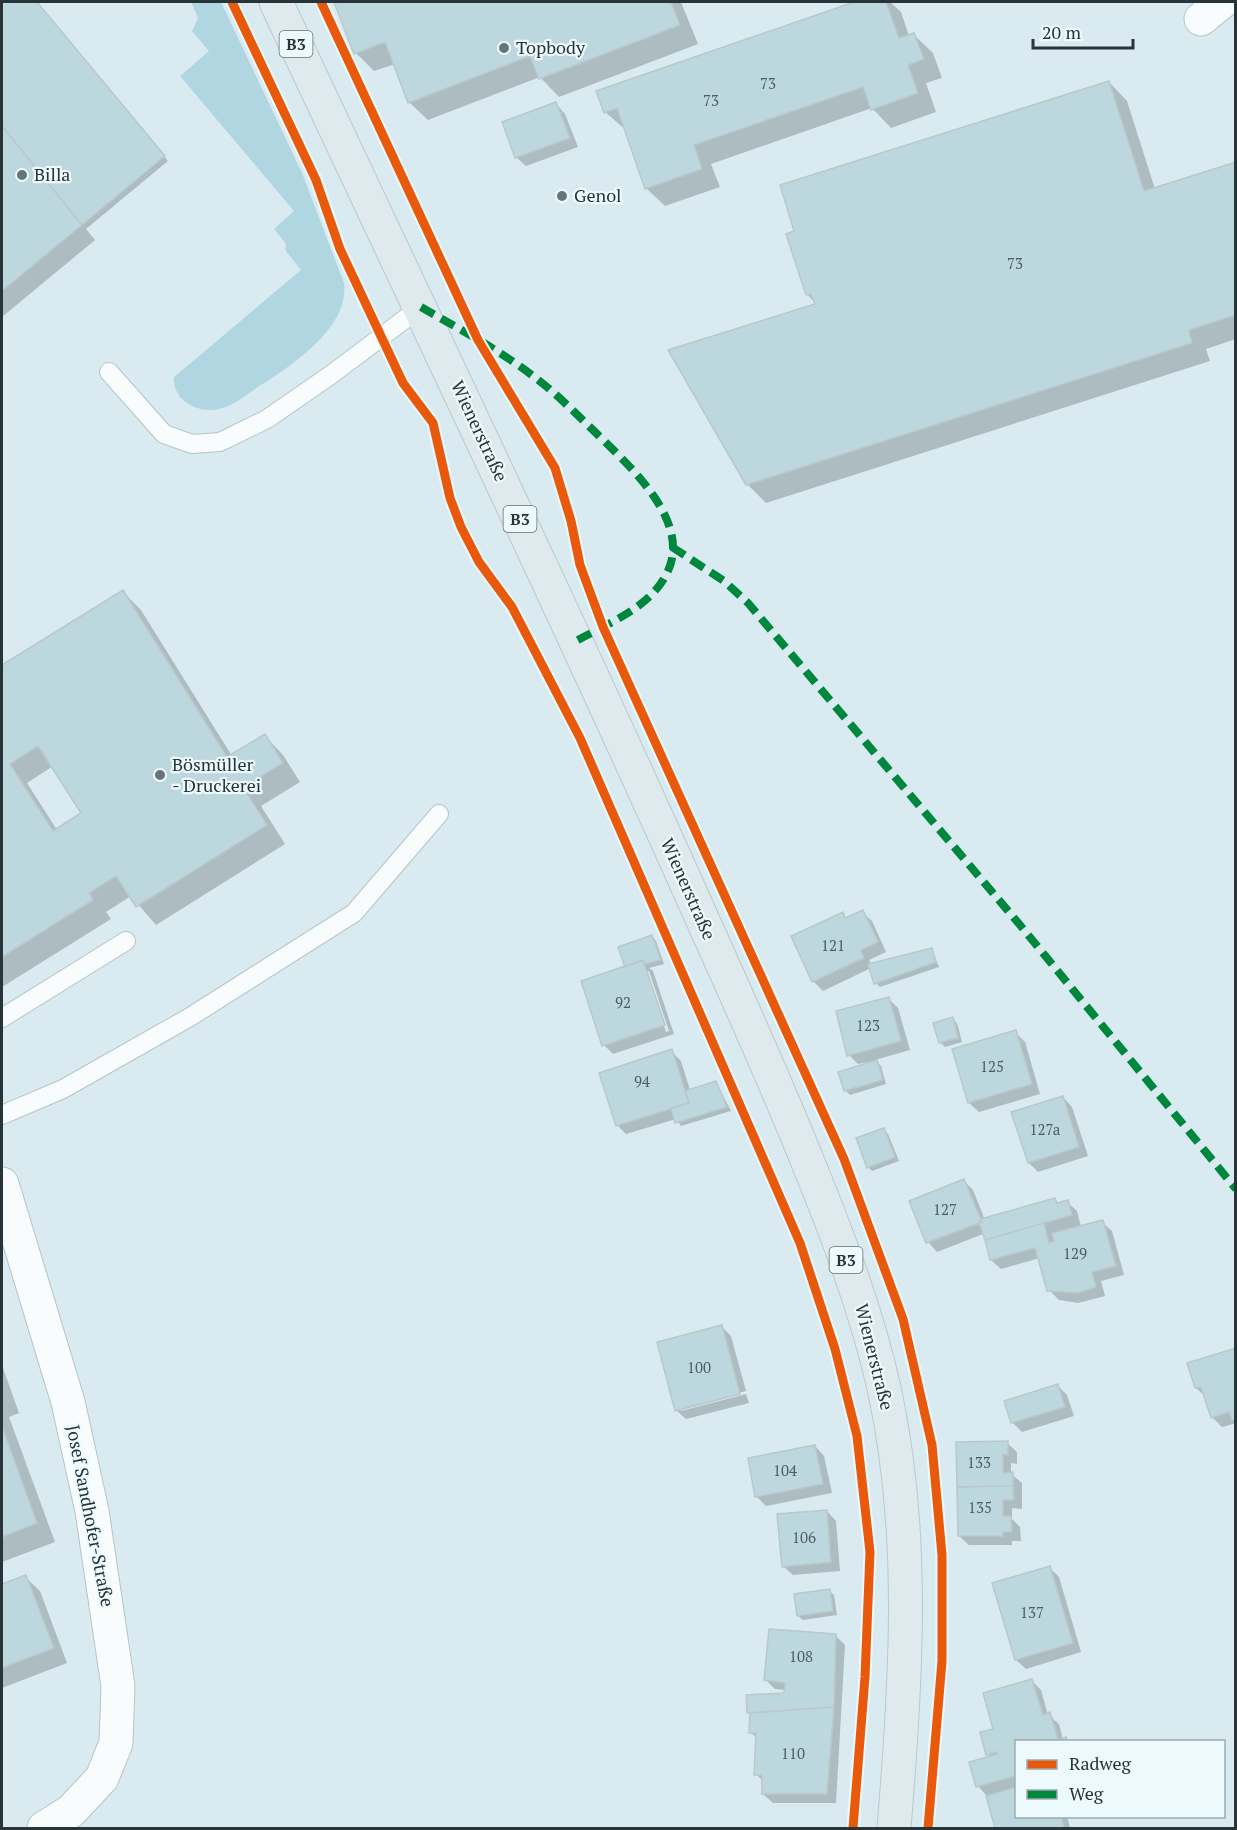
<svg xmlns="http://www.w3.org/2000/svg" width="1237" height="1830" font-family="'PT Serif',serif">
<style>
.green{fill:#b0d7e1}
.shadow{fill:#0003;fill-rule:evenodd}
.building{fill:#bcd7de;stroke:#bac8cc;stroke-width:1.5;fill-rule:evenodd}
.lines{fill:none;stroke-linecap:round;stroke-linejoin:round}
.service-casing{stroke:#b6c4c7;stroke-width:20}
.minor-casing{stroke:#b6c4c7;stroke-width:35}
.primary-casing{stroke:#bec8ca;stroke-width:35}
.service{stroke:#f9fcfd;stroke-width:18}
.minor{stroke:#f9fcfd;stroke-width:33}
.primary{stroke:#deeaed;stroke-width:33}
.quiet{stroke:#00873e;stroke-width:8;stroke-dasharray:15 8;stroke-linecap:butt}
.cycleway-casing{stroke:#edfafd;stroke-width:13}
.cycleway{stroke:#e8590c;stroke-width:9}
.poi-dot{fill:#667578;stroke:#edfafd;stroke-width:2}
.labels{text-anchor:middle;stroke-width:4.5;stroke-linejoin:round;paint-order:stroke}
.number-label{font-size:15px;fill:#4d5e62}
.shield{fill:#edfafd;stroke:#637073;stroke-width:1.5}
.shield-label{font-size:16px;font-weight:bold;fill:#283538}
.poi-label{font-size:18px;fill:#283538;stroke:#edfafd;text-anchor:start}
.street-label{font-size:18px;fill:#283538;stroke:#edfafd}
</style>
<rect width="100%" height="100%" fill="#d9ebf0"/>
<path class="green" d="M191 2H221L302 173 344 283C350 329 288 368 255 389 244 397 232 406 219 409 205 412 191 408 181 398 176 392 173 384 174 377L301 270 285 250 286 244 274 229 294 211 180 76 209 51 192 31 198 18Z"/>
<path class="shadow" d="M2 2H36L168 161 86 229 95 240 2 317Z
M336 2H681L698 44 559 97 540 77 428 120 409 102 395 64 374 71 356 53Z
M858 2H890L901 12 909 36 914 35 933 53 942 78 926 83 936 112 891 128 872 108 711 164 720 187 665 206 646 188 626 130 605 112 598 92Z
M1109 82 1127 101 1155 189 1236 164V339L1206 349 1210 361 766 503 747 484 817 305 807 294Z
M556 104 565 114 578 147 526 166 516 157Z
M122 591 141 610 232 756 265 736 283 755 300 782 261 806 285 844 156 925 131 896 106 912 111 919 2 987V667ZM53 766 83 813 57 830 27 783Z
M862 912 872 921 886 952 869 960 871 964 931 949 939 967 880 987 876 983 871 968 823 991 813 981 793 937 842 914 847 919Z
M652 936 656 941 664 964 649 968 653 971 674 1034 613 1054 604 1045 627 967ZM646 971H649L669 1031 666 1032Z
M888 998 898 1008 910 1050 875 1060 881 1066 886 1084 850 1095 845 1090 869 1064 868 1062 858 1064 849 1055Z
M952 1019 957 1023 962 1042 945 1047 940 1042Z
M1015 1032 1025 1042 1040 1094 979 1112 969 1103 954 1050Z
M671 1051 681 1061 690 1090 716 1082 731 1111 681 1126 676 1119 626 1134 617 1125Z
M1063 1097 1072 1107 1088 1156 1038 1172 1029 1163Z
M884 1129 888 1134 899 1161 872 1171 868 1167Z
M964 1181 973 1190 985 1220 1055 1200 1059 1204 1067 1202 1077 1211 1081 1227 1102 1222 1112 1231 1124 1275 1101 1281 1105 1296 1078 1303 1059 1300 1049 1290 1040 1258 1001 1269 991 1260 983 1234 937 1252 928 1242 911 1202Z
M722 1327 731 1336 746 1391 681 1408V1411L746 1394 749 1403 686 1419 676 1410Z
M1236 1350V1423L1222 1427 1212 1417 1206 1397 1196 1388Z
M2 1365 19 1413 9 1417 55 1542 2 1562Z
M1058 1386 1067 1395 1074 1416 1022 1432 1013 1423 1006 1402Z
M1007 1443 1017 1452V1464L1011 1463V1474L1022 1483V1509L1012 1508V1519L1020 1527 1021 1541H1012V1545H969L959 1536Z
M815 1446 824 1456 832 1493 766 1506 757 1497Z
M827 1511 836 1521 840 1571 793 1575 783 1566Z
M1050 1568 1059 1577 1081 1652 1026 1669 1016 1660Z
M25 1577 40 1591 67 1663 2 1688V1586Z
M829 1591 834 1595 837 1615 803 1620 798 1616Z
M835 1635 845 1645 836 1803H773L763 1794 764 1782 756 1774 758 1739 750 1732 751 1716 748 1713 786 1694V1690L775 1689 766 1680Z
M1032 1681 1041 1690 1048 1715 1059 1724 1063 1740 1069 1742H1016V1816H1067L1070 1828H996L987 1796 978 1786 991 1757 988 1754 995 1730Z"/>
<path class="building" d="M2 2H37L165 156 82 225 2 126Z
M334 2H671L680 25 539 79 530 56 408 103 385 42 354 54Z
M854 2H886L899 38 914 33 924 59 908 65 918 93 871 110 863 87 694 145 702 169 645 189 617 108 604 113 596 91Z
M1109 81 1144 191 1236 162V315L1189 330 1192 343 746 485 668 350 815 304 811 294 806 295 786 234 794 231 780 185Z
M556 102 570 138 515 158 502 122Z
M2 126 82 225 2 291Z
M123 590 227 757 265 734 283 763 243 787 267 825 136 907 116 876 89 893 93 900 2 957V665ZM38 746 81 813 53 831 10 764Z
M863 910 878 942 861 950 864 958 812 982 791 936 843 912 845 918Z
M652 935 661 960 645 964 643 960 625 967 618 947Z
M932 948 936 962 874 984 868 964Z
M643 960 665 1025 602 1046 581 981Z
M889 997 901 1041 847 1056 836 1011Z
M953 1017 958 1038 939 1043 933 1023Z
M1016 1030 1032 1084 968 1103 952 1049Z
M672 1049 689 1103 616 1126 599 1073Z
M877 1060 883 1080 844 1091 838 1072Z
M716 1081 727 1107 675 1123 671 1108 689 1103 685 1091Z
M1063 1096 1079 1147 1028 1163 1011 1112Z
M884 1128 895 1157 867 1168 856 1138Z
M964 1179 982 1222 926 1243 909 1201Z
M1055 1198 1057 1203 1068 1200 1072 1215 985 1240 979 1223 981 1219Z
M1103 1220 1116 1266 1092 1272 1096 1287 1078 1293 1047 1291 1035 1248 990 1260 985 1240 1044 1223 1049 1243 1054 1241 1052 1233Z
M722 1325 740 1394 675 1411 657 1342Z
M1236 1348V1419L1232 1420 1229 1412 1211 1418 1201 1387 1195 1388 1187 1363Z
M1058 1384 1065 1407 1011 1423 1004 1401Z
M2 1426 37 1523 2 1537Z
M1008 1441V1455L1003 1454V1473L1013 1472V1486L957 1487 956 1442Z
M815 1445 823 1484 755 1497 748 1458Z
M1013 1486 1014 1500H1003V1516H1011L1012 1532H1003V1536H958L957 1487Z
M827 1510 831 1562 782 1567 777 1514Z
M1050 1566 1073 1643 1015 1660 992 1583Z
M26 1575 54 1648 2 1668V1584Z
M830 1589 833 1611 797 1616 794 1594Z
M769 1629 836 1634 834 1707 747 1713 746 1695 784 1693 785 1683 764 1680Z
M1032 1679 1043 1715 1050 1712 1058 1740 1066 1737 1068 1742H1016V1776L976 1787 969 1762 998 1754 997 1752 986 1755 980 1732 993 1729 983 1693Z
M834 1707 827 1794H762V1775H754L756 1733H749L750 1713Z
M1016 1787V1816H1061L1064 1828H995L986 1796Z"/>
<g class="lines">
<g class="service-casing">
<path id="service" d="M109 372 164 434 192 444 220 442 267 419 332 374 421 307
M2 1018 126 941
M2 1115 63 1089 190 1017 354 913 439 814"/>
</g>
<g class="minor-casing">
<path id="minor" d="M1201 19 1222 2
M2 1184 68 1402 92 1511 118 1686 116 1743 102 1778 71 1811 44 1828"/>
</g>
<g class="primary-casing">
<path id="primary" d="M276 2C412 293 551 582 683 876 724 968 767 1061 805 1155 836 1231 866 1308 884 1388 916 1533 906 1682 894 1828"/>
</g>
<use href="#service" class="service"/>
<use href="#minor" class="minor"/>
<use href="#primary" class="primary"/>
<path class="quiet" d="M421 307C459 329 498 349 533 376 555 392 574 412 594 431 627 464 695 522 666 575 649 608 607 624 576 641
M672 547 724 581 748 603 1020 925 1236 1189"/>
<g class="cycleway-casing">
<path id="cycleway" d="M232 2 316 180 340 249 403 383 433 423 450 498 461 527 479 562 512 607 580 738 800 1243 835 1349 857 1436 870 1552 865 1677 853 1828
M321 2 478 340 555 468 571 521 580 565 603 627 844 1159 903 1319 932 1445 942 1555V1661L928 1828"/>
</g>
<use href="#cycleway" class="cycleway"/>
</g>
<g class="poi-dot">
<circle cx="504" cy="48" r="6"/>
<circle cx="22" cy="175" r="6"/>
<circle cx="562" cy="196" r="6"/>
<circle cx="160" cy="775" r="6"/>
</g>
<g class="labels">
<g class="number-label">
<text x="768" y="89">73</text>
<text x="711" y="106">73</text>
<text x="1015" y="269">73</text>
<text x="833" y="951">121</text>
<text x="623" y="1008">92</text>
<text x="868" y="1031">123</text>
<text x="992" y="1072">125</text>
<text x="642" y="1087">94</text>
<text x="1045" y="1135">127a</text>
<text x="945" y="1215">127</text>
<text x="1075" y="1259">129</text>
<text x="699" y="1373">100</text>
<text x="979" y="1468">133</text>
<text x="785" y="1476">104</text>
<text x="980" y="1513">135</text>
<text x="804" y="1543">106</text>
<text x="1032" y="1618">137</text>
<text x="801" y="1662">108</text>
<text x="793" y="1759">110</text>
</g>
<g class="shield">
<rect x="279.5" y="31" width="33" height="26" rx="4.5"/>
<rect x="503.5" y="506" width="33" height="26" rx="4.5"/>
<rect x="829.5" y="1247" width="33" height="26" rx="4.5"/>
</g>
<g class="shield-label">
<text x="296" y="50">B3</text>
<text x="520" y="525">B3</text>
<text x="846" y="1266">B3</text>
</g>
<g class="poi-label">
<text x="516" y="54">Topbody</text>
<text x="34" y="181">Billa</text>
<text x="574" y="202">Genol</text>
<text x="172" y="771">Bösmüller<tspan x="172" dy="21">- Druckerei</tspan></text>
</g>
<g class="street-label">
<text transform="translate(479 431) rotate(65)" y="6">Wienerstraße</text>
<text transform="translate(688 889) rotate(66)" y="6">Wienerstraße</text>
<text transform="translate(874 1357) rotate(76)" y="6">Wienerstraße</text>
<text transform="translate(90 1516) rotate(79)" y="6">Josef Sandhofer-Straße</text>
</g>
</g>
<rect width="1237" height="1830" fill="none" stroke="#283538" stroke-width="6"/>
<rect x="1015" y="1740" width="210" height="78" fill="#edfafd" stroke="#9eabae" stroke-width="1.5"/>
<rect x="1027" y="1760" width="30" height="9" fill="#e8590c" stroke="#9eabae" stroke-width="1.5"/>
<text x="1069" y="1770" font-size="18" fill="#283538">Radweg</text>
<rect x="1027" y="1790" width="30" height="9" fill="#00873e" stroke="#9eabae" stroke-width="1.5"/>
<text x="1069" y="1800" font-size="18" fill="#283538">Weg</text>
<path d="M1033 39v9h100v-9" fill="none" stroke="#283538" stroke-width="3"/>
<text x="1042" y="39" font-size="18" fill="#283538" stroke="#edfafd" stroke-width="4.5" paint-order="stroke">20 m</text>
</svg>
